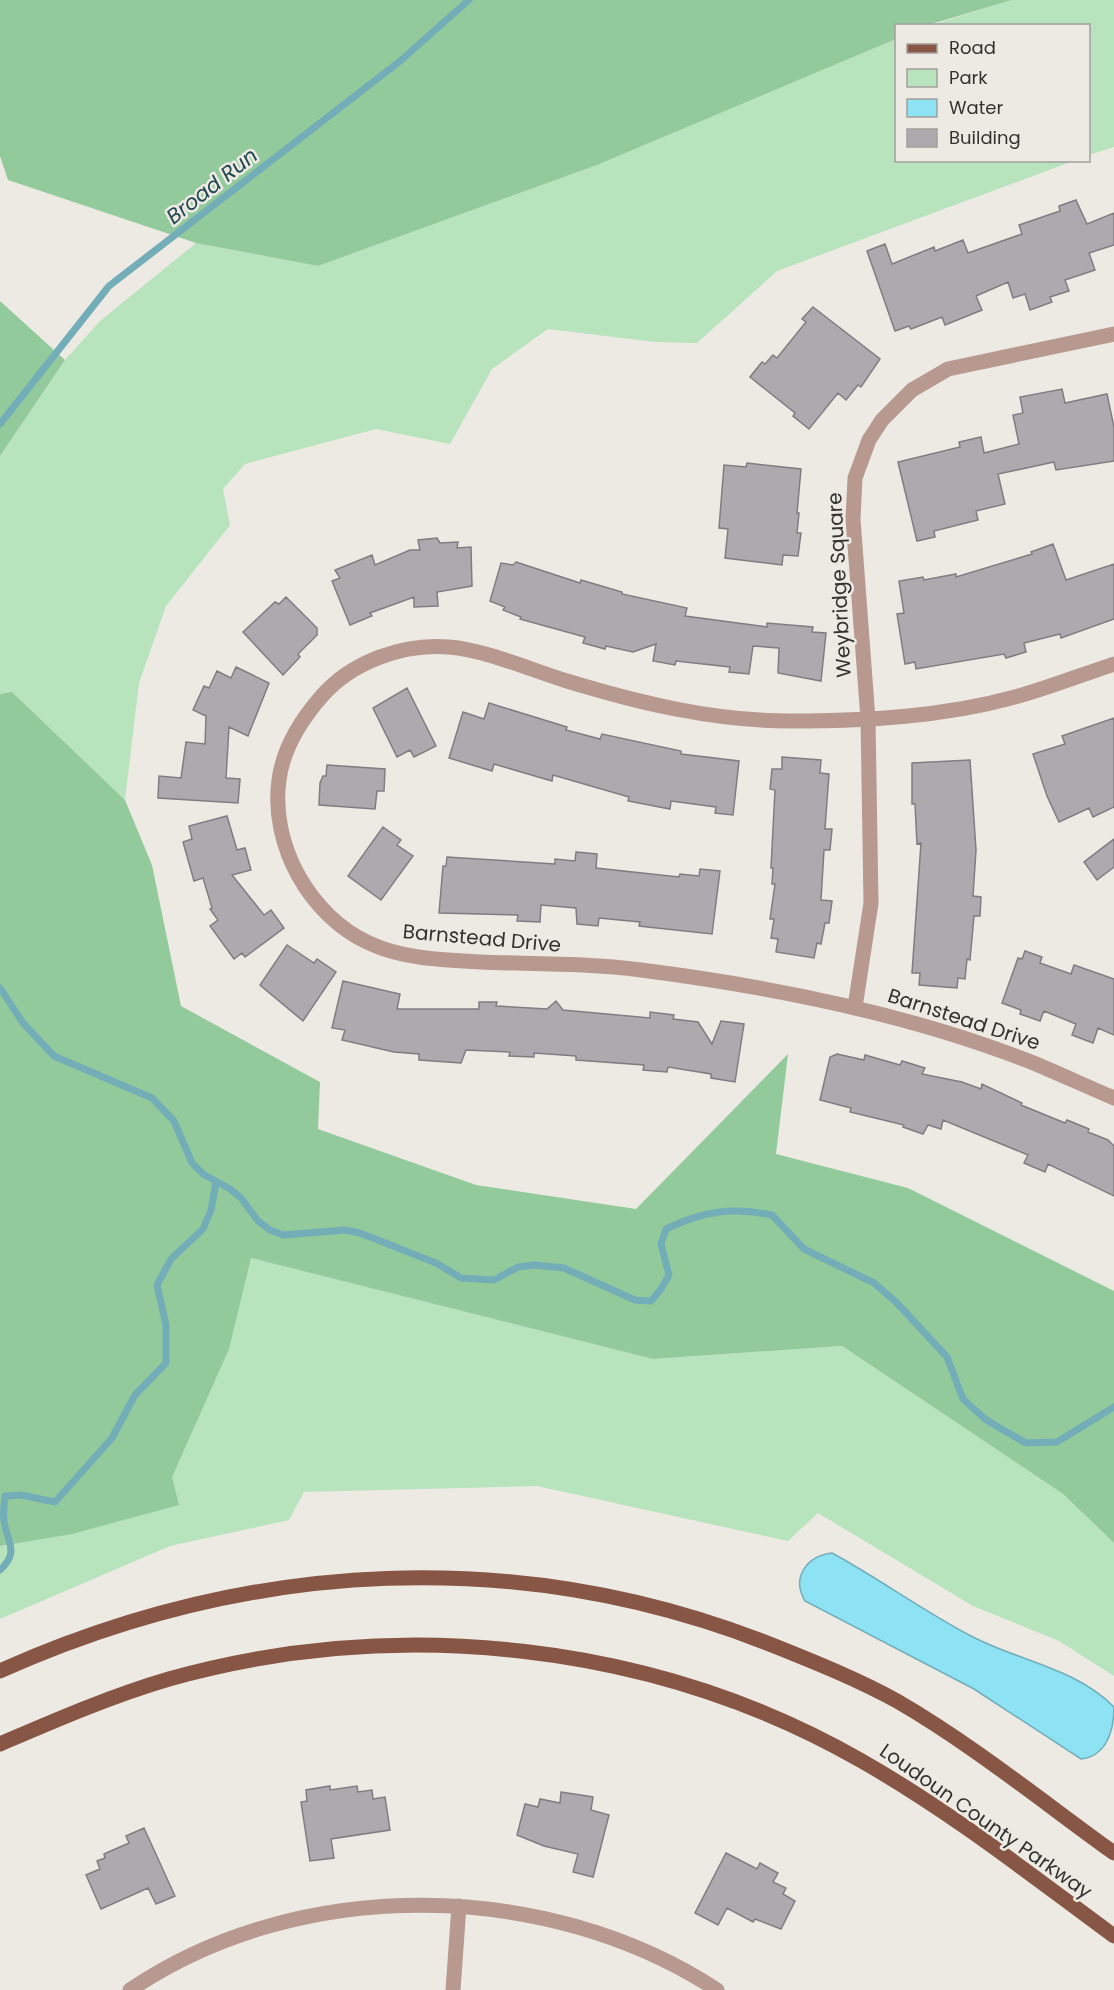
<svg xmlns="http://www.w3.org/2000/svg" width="1114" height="1990" font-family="Poppins,sans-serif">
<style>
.green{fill:#b7e3bd}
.forest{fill:#93ca9c}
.water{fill:#8de2f3;stroke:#72adb8;stroke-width:1.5}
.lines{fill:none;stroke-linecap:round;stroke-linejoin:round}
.stream{stroke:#72adb8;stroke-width:7}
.building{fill:#aea9ae;stroke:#817c81;stroke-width:1.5}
.minor{stroke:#b7998f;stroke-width:15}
.primary{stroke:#885644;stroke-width:15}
.labels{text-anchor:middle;stroke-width:5;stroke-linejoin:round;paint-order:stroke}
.street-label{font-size:20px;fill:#333230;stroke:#edeae4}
.water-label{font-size:21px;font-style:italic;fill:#214850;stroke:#edeae4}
</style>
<rect width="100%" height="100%" fill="#edeae4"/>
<path class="green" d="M1012 0H1114V147L1089 155 1088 26H928Z
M896 39V160L1073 161 777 271 697 343 655 342 548 329 492 369 450 444 376 429 245 464 223 489 230 525 166 606 139 683 125 800 12 692 0 694V456L65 360 100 321 196 243 318 266 597 165Z
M251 1258 653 1359 842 1346 1063 1494 1114 1543V1676L1059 1641 973 1606 818 1513 788 1541 537 1486 304 1492 289 1520 170 1546 0 1619V1546L10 1545 171 1477Z"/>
<path class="forest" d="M0 0H1012L928 25 896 26V39L597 165 318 266 196 243 8 180 0 156Z
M0 301 65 360 0 456Z
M12 692 125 800 152 865 181 1006 320 1082 318 1129 476 1185 636 1209 788 1054 776 1154 908 1188 1114 1291V1543L1063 1494 842 1346 653 1359 251 1258 229 1349 172 1477 179 1505 72 1534 0 1546V694Z"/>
<path class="water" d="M832 1553C880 1579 923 1611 971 1636 1018 1661 1076 1668 1114 1707 1114 1730 1107 1756 1081 1759L974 1689 805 1601C791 1577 807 1556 832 1553Z"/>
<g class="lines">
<path class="stream" d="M0 424 109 286 399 62 469 0
M0 988 23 1023 54 1056 152 1098 174 1121 192 1163 203 1174 230 1189 241 1198 258 1221 270 1230 283 1235 345 1230 360 1233 436 1263 461 1278 494 1280 518 1267 534 1265 564 1268 635 1300 651 1301 661 1289 669 1275 661 1244 666 1229C703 1211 731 1207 772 1215L804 1249 874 1283 896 1302 947 1357 963 1399 985 1419 998 1427 1026 1443 1057 1442 1114 1407
M0 1570C20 1552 7 1542 4 1521 3 1513 4 1504 5 1496L21 1495 55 1502 112 1438 135 1395 166 1363V1325L157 1285 171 1259 203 1229 211 1210 216 1183"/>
</g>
<path class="building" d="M1076 200 1087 224 1114 213V245L1089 253 1095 270 1065 280 1069 291 1050 297 1052 302 1030 310 1025 294 1013 298 1008 282 976 296 982 310 945 325 942 317 911 329 909 326 895 331 867 251 885 244 892 264 934 247 935 251 963 240 968 253 1022 234 1019 225 1060 211 1059 206Z
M813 307 880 359 861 387 858 385 846 400 838 393 809 429 793 416 795 413 750 377 762 362 765 364 773 355 777 358 806 322 802 319Z
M1062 389 1065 403 1107 394 1114 427V461L1056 470 1054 462 998 474 1005 504 976 511 978 520 934 531 935 537 917 541 898 462 960 447 959 442 981 437 984 453 1019 444 1013 415 1023 413 1020 397Z
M747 463 801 469 797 513H799L797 533H801L798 556 783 555 782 565 725 558 728 529 719 528 724 465 746 467Z
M437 538 440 543 458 542 457 548 471 547 472 586 437 592 438 606 414 607V597L370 613 372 616 350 625 332 581 340 578 335 570 372 555 375 565 410 550H420L418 540Z
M1053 544 1066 580 1114 564V619L1061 638 1060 634 1024 643 1026 652 1006 658 1004 654 916 669 915 662 905 664 897 614 904 613 899 581 923 577 924 580 956 574V577L1032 554 1031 552Z
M516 562 580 583 581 580 622 592V594L687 608 685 616 767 627V623L813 627 812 632 826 633 821 681 778 673 779 648 753 646 749 674 729 672 730 667 676 661 675 665 653 661 656 644 633 652 606 646 605 649 583 643 585 637 520 619 521 617 503 610 505 607 490 601 501 563 513 565Z
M286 597 317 628V635L298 654 300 657 283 675 243 632 275 602 279 604Z
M236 667 269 683 248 736 229 727 226 778 240 779 238 803 158 798 159 776 181 778 186 742 205 744 206 716 193 710 204 686 209 688 217 671 231 678Z
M407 688 436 746 414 757 410 750 397 757 373 708Z
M489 703 567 727 566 730 600 739 602 734 681 751V754L739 761 733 815 715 813 716 807 671 801 670 809 628 801 629 797 553 775 552 781 494 764 492 771 449 758 463 712 484 719Z
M1114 718V807L1093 817 1089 808 1059 822 1047 796 1033 754 1065 744 1062 736Z
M782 757 821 760 820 773 829 774 825 829H832L830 850H824L821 900 832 901 829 923H825L821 944 817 943 814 958 776 952 778 939 771 938 774 919H770L775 884H772L773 868H771L775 790 770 789 772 769H782Z
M970 760 976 850 973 896 981 897 980 916H974L970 960 967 959 965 979 958 978 957 988 919 985 920 973H912L921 843 917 844 915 804H912V763Z
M327 765 385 769 384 791H377L375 809 319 805 320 783 323 776H326Z
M227 816 237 850 245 848 251 870 232 875 264 915 271 910 284 928 245 957 242 953 234 959 210 926 218 920 210 909 212 908 203 878 194 881 183 842 192 839 189 826Z
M383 827 401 840 397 845 413 856 381 900 348 876Z
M1114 839V867L1097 880 1084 862Z
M576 852 597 854 596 868 679 877 680 874 699 876 700 869 720 871 712 934 639 926 640 922 599 918 598 926 577 924 576 908 541 905 540 922 517 921 518 915 439 913 443 866H446L447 857 555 864V859L575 861Z
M287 945 314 963 317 959 336 972 303 1021 260 985Z
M1025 951 1042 957 1040 963 1071 974 1074 965 1114 979V1035L1098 1028 1093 1043 1072 1035 1076 1024 1044 1011 1040 1021 1020 1014 1021 1010 1002 1003 1018 958 1022 959Z
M343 981 400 994 397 1009H479V1002H497L496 1006 547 1009 556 1001 563 1010 650 1018V1012L674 1015 673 1019 698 1022 712 1044 721 1021 744 1024 735 1082 711 1078V1074L668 1067 667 1072 643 1070 644 1065 576 1060V1056L534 1053V1057L509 1056 510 1052 466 1050 461 1063 419 1060V1054L394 1052 342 1040 345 1030 332 1028Z
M837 1054 864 1060 865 1055 900 1065 902 1061 925 1068 922 1074 962 1082 981 1089 982 1084 1022 1103 1021 1105 1065 1123 1067 1120 1089 1129 1088 1132 1108 1140 1114 1146V1196L1048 1164 1045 1172 1024 1163 1028 1155 943 1120 941 1129 928 1125 923 1134 903 1127 904 1125 850 1112 851 1108 820 1100 830 1057Z
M330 1786V1790L357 1786 358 1792 372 1790 373 1799 385 1797 390 1830 331 1839 334 1858 310 1861 301 1802 307 1801 306 1790Z
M561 1792 593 1797 591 1810 609 1815 593 1877 573 1872 578 1854 544 1846 517 1835 525 1804 538 1807 540 1799 560 1803Z
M144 1828 175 1896 156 1904 148 1888 101 1909 86 1875 100 1869 97 1861 105 1858 104 1854 129 1843 126 1836Z
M726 1853 757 1869 760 1863 778 1873 773 1882 786 1888 783 1894 795 1901 781 1929 755 1919 753 1922 727 1908 718 1925 695 1913Z"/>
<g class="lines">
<path class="minor" d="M1114 664C1081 675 1048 688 1015 697 942 717 865 721 790 721 714 721 639 703 567 681 531 670 486 650 449 647 403 643 351 662 321 697 301 720 283 749 279 780 270 845 310 916 369 943 403 959 443 960 480 962 533 964 588 963 641 970 775 987 911 1014 1036 1064 1062 1075 1088 1087 1114 1098
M855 1007 871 903 868 719 853 519 855 478 869 440 882 420 912 390 948 369 1114 334
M130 1990C299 1875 548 1879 717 1990
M453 1990 459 1906"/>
<path class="primary" d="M0 1671C250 1559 521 1544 777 1647 817 1663 859 1680 897 1701 973 1745 1043 1802 1114 1853
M0 1744C56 1720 111 1696 169 1679 398 1615 653 1642 860 1760 950 1811 1031 1875 1114 1936"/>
</g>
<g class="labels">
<g class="street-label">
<text transform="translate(839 585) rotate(-93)" y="7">Weybridge Square</text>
<text transform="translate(482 938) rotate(5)" y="7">Barnstead Drive</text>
<text transform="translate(964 1019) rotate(18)" y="7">Barnstead Drive</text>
<text transform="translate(986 1821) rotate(35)" y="7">Loudoun County Parkway</text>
</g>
<g class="water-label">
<text transform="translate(212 186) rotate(-38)" y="7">Broad Run</text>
</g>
</g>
<rect x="895" y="24" width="195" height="138" fill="#edeae4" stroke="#a3a09c" stroke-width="1.5"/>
<rect x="907" y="44" width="30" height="9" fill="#885644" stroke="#a3a09c" stroke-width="1.5"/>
<text x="949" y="54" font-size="18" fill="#333230">Road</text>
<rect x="907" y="69" width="30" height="18" fill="#b7e3bd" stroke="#a3a09c" stroke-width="1.5"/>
<text x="949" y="84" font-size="18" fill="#333230">Park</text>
<rect x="907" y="99" width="30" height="18" fill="#8de2f3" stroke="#a3a09c" stroke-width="1.5"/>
<text x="949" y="114" font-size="18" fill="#333230">Water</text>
<rect x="907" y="129" width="30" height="18" fill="#aea9ae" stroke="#a3a09c" stroke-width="1.5"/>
<text x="949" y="144" font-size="18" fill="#333230">Building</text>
</svg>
